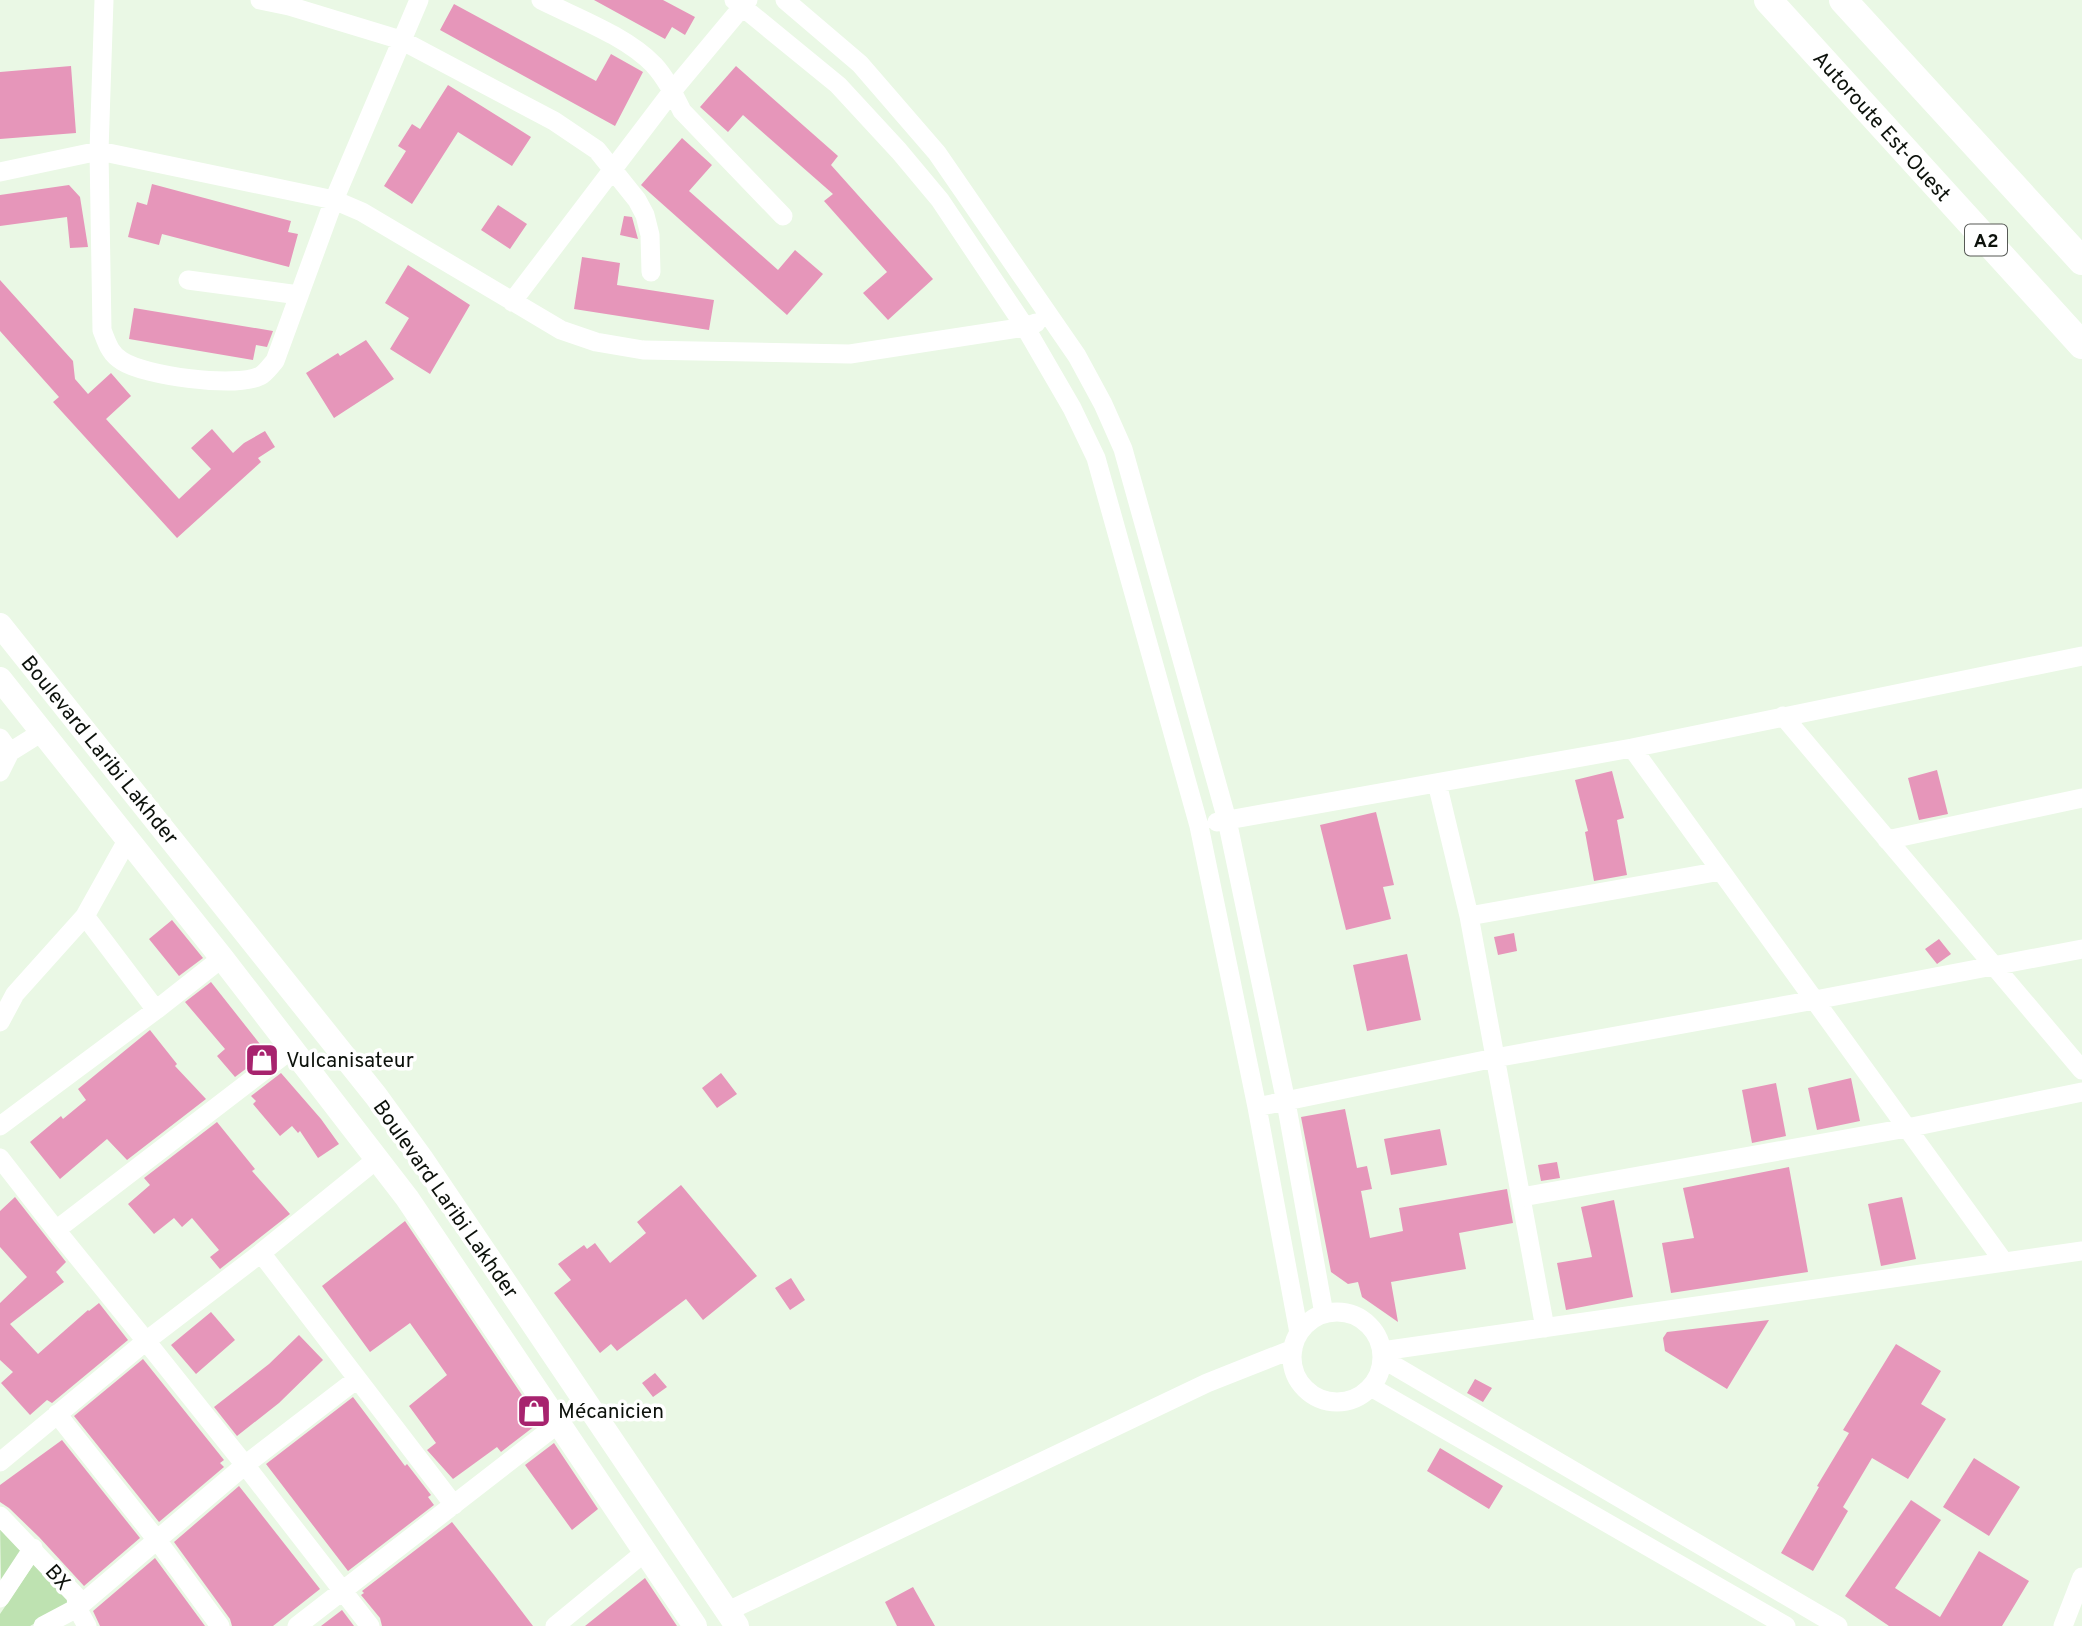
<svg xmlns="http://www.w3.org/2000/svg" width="2082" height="1626" font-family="Overpass,sans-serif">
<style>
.green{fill:#bee2b1}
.building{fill:#e696ba}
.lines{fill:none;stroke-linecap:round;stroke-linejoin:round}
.minor{stroke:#fff;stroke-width:19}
.major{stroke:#fff;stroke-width:24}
.highway{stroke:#fff;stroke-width:28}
.labels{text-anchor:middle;stroke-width:7;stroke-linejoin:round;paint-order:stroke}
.shield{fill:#fff;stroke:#565955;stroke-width:2}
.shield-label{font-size:19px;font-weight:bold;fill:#0d120c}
.street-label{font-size:21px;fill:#0d120c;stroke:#fff}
.poi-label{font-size:21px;fill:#0d120c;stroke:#fff;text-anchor:start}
</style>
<rect width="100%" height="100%" fill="#eaf8e5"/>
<path class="green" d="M0 1522 29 1546 7 1578 1 1579Z
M34 1564 71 1603 30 1626H0V1614Z"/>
<path class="building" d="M594 0H663L695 17 685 35 672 27 665 39Z
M454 4 596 81 611 54 643 72 615 126 440 30Z
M71 66 76 133 0 139V72Z
M736 66 838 156 831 165 933 279 888 320 863 293 887 272 824 201 833 194 743 115 728 132 700 107Z
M448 85 531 137 512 166 458 132 412 204 384 186 406 151 398 146 412 124 420 129Z
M682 138 712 165 689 191 778 270 795 250 823 274 787 315 641 185Z
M152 184 291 221 288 232 298 234 289 267 162 234 159 245 128 237 137 202 147 205Z
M69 185 80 197 88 247 70 248 67 217 0 226V195Z
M498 205 527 224 510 249 481 230Z
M624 216 632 217 638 239 620 235Z
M582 257 620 263 617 285 714 300 709 330 574 309Z
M408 265 470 305 430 374 390 349 409 318 385 303Z
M0 280 73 361 75 379 88 394 111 373 131 396 106 419 179 499 211 469 191 448 212 429 233 453 244 443 265 431 275 447 258 458 261 462 177 538 53 402 59 397 0 331Z
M134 308 273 331 267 347 256 345 253 360 129 339Z
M366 340 394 379 334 418 306 373 338 353 340 356Z
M1937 770 1948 814 1919 820 1908 778Z
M1612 771 1624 818 1617 820 1627 875 1594 881 1585 832 1588 831 1575 780Z
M1376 812 1394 885 1383 887 1391 919 1346 930 1320 825Z
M172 920 203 958 179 976 149 939Z
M1514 933 1517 951 1498 955 1494 937Z
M1939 939 1951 954 1937 964 1925 949Z
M1407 954 1421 1020 1367 1031 1353 965Z
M211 982 267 1053 235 1077 217 1056 225 1049 185 1002Z
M150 1030 177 1064 175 1066 206 1099 127 1160 107 1139 60 1179 30 1142 61 1116 63 1119 86 1100 78 1089Z
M281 1073 321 1119 339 1144 318 1158 300 1131 298 1133 292 1126 280 1136 253 1104 256 1101 251 1096Z
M721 1073 737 1094 717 1108 702 1088Z
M1851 1078 1860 1121 1817 1130 1808 1088Z
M1776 1083 1786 1136 1752 1143 1742 1090Z
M1345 1109 1357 1168 1367 1166 1372 1189 1361 1191 1370 1238 1403 1231 1399 1208 1507 1189 1513 1223 1459 1233 1466 1269 1391 1282 1398 1322 1362 1297 1358 1282 1348 1284 1331 1272 1301 1117Z
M217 1122 255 1169 252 1171 290 1214 220 1269 210 1257 219 1250 192 1218 182 1227 174 1218 154 1234 128 1204 150 1185 144 1178Z
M1440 1129 1447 1165 1391 1175 1384 1139Z
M1557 1162 1560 1178 1541 1181 1538 1165Z
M1789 1167 1808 1272 1671 1293 1662 1243 1694 1238 1683 1188Z
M681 1185 757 1276 703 1320 686 1299 617 1351 611 1344 600 1353 554 1293 571 1280 558 1264 584 1245 587 1249 595 1243 610 1263 646 1233 637 1222Z
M15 1197 66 1262 56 1272 64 1282 10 1324 38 1354 88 1310 89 1311 99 1303 128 1340 52 1403 47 1400 30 1415 1 1383 13 1372 0 1360V1303L27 1277 0 1247V1211Z
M1902 1197 1916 1259 1881 1266 1868 1204Z
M1614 1200 1633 1297 1566 1310 1557 1263 1592 1257 1581 1207Z
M405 1221 540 1422 501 1452 497 1447 453 1479 427 1450 436 1443 409 1406 447 1375 410 1323 370 1352 322 1286Z
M791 1278 805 1300 790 1310 775 1288Z
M211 1312 235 1340 196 1374 171 1345Z
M1769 1320 1727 1389 1665 1351 1663 1338 1667 1332Z
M299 1335 323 1360 279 1403 237 1436 214 1407 269 1364Z
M1896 1344 1941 1371 1921 1404 1946 1419 1908 1479 1872 1458 1843 1507 1848 1511 1813 1571 1781 1553 1819 1487 1817 1486 1849 1433 1843 1430Z
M143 1359 224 1460 220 1463 224 1467 159 1522 74 1416Z
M655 1373 667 1387 653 1397 642 1383Z
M1475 1379 1492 1388 1483 1402 1467 1393Z
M353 1397 405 1466 407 1464 431 1495 428 1497 434 1505 348 1571 266 1464Z
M62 1440 140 1538 84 1586 39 1537 9 1508 0 1502V1485Z
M554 1443 598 1509 572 1530 525 1465Z
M1440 1448 1503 1486 1489 1509 1427 1471Z
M1974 1458 2020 1487 1989 1536 1943 1507Z
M239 1486 320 1589 273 1626H232L230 1619 174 1542Z
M1911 1500 1941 1520 1895 1588 1940 1617 1979 1551 2029 1581 2002 1626H1889L1845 1596Z
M452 1522 494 1575 533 1626H382L380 1618 361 1595 364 1593 362 1591Z
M155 1558 205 1626H100L93 1611Z
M645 1578 677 1626H585Z
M913 1587 935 1626H897L885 1602Z
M342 1610 354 1626H321Z"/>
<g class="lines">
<path class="minor" d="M104 0 99 151 102 330C107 343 110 354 122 361 145 376 235 388 260 376 266 373 271 365 275 361L334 200 419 0
M260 0 289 6 401 40 554 121 597 150 637 200 645 215 650 235 651 272
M541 0C577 18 626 36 654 65 666 78 674 95 682 111L783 216
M734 0 838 85 899 151 940 200 1025 327 1072 408 1096 458 1199 826 1257 1107 1299 1333
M785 0 860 64 937 153 1077 356 1103 404 1123 449 1227 820 1286 1102 1324 1314
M0 172 99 151 334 200 362 212 561 330 596 342 643 350 850 354 1025 327 1036 323
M188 280 299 295
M512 302 673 90 748 0
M1783 716 2082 1070
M0 738 10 752 42 732
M1632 748 2004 1262
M0 772 10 752
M1437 783 1469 916 1545 1328
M1217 822 1632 748 2082 656
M1887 840 2082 798
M85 916 156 1010
M1469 916 1721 871
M0 1022 15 994 85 916 128 839
M1257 1107 1495 1058 1815 1000 2082 949
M0 1126 156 1010 222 958
M0 1158 56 1230
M1522 1197 1907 1128 2082 1092
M261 1253 454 1505
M1292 1357a45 45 0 1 1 90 0a45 45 0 1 1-90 0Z
M1382 1351 2082 1251
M1383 1359 1838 1626
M357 1379 245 1465 146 1341 261 1253 377 1159
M1371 1387 1786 1626
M57 1414 157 1540 220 1626
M0 1462 146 1341 56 1230 292 1049
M0 1516 76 1596 77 1608 87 1626
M0 1598 33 1548
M728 1611 1207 1383 1293 1349
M43 1626 77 1608 245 1465 370 1626
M297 1626 559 1423
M555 1626 645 1552
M2063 1626 2082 1577"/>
<path class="major" d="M0 625 376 1096 421 1158 737 1626
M0 679 222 958 407 1198 695 1626"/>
<path class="highway" d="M1768 0 2082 345
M1843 0 2082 261"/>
</g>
<defs>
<g id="shop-square" transform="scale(1.75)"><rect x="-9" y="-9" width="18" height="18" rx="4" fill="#a7236e" stroke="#fff"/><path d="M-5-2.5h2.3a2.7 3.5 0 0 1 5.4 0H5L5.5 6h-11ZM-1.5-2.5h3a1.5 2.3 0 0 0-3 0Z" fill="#fff"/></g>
</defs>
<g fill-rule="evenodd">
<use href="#shop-square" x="262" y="1060"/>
<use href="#shop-square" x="534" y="1411"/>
</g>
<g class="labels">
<rect class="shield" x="1965" y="224.5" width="42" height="31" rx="5"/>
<g class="shield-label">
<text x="1986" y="247">A2</text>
</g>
<g class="street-label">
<text transform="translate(1882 126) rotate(48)" y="7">Autoroute Est-Ouest</text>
<text transform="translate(100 750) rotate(51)" y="7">Boulevard Laribi Lakhder</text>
<text transform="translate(446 1199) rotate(55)" y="7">Boulevard Laribi Lakhder</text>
<text transform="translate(58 1577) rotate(48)" y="7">BX</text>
</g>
<g class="poi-label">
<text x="286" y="1067">Vulcanisateur</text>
<text x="558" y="1418">Mécanicien</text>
</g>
</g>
</svg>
